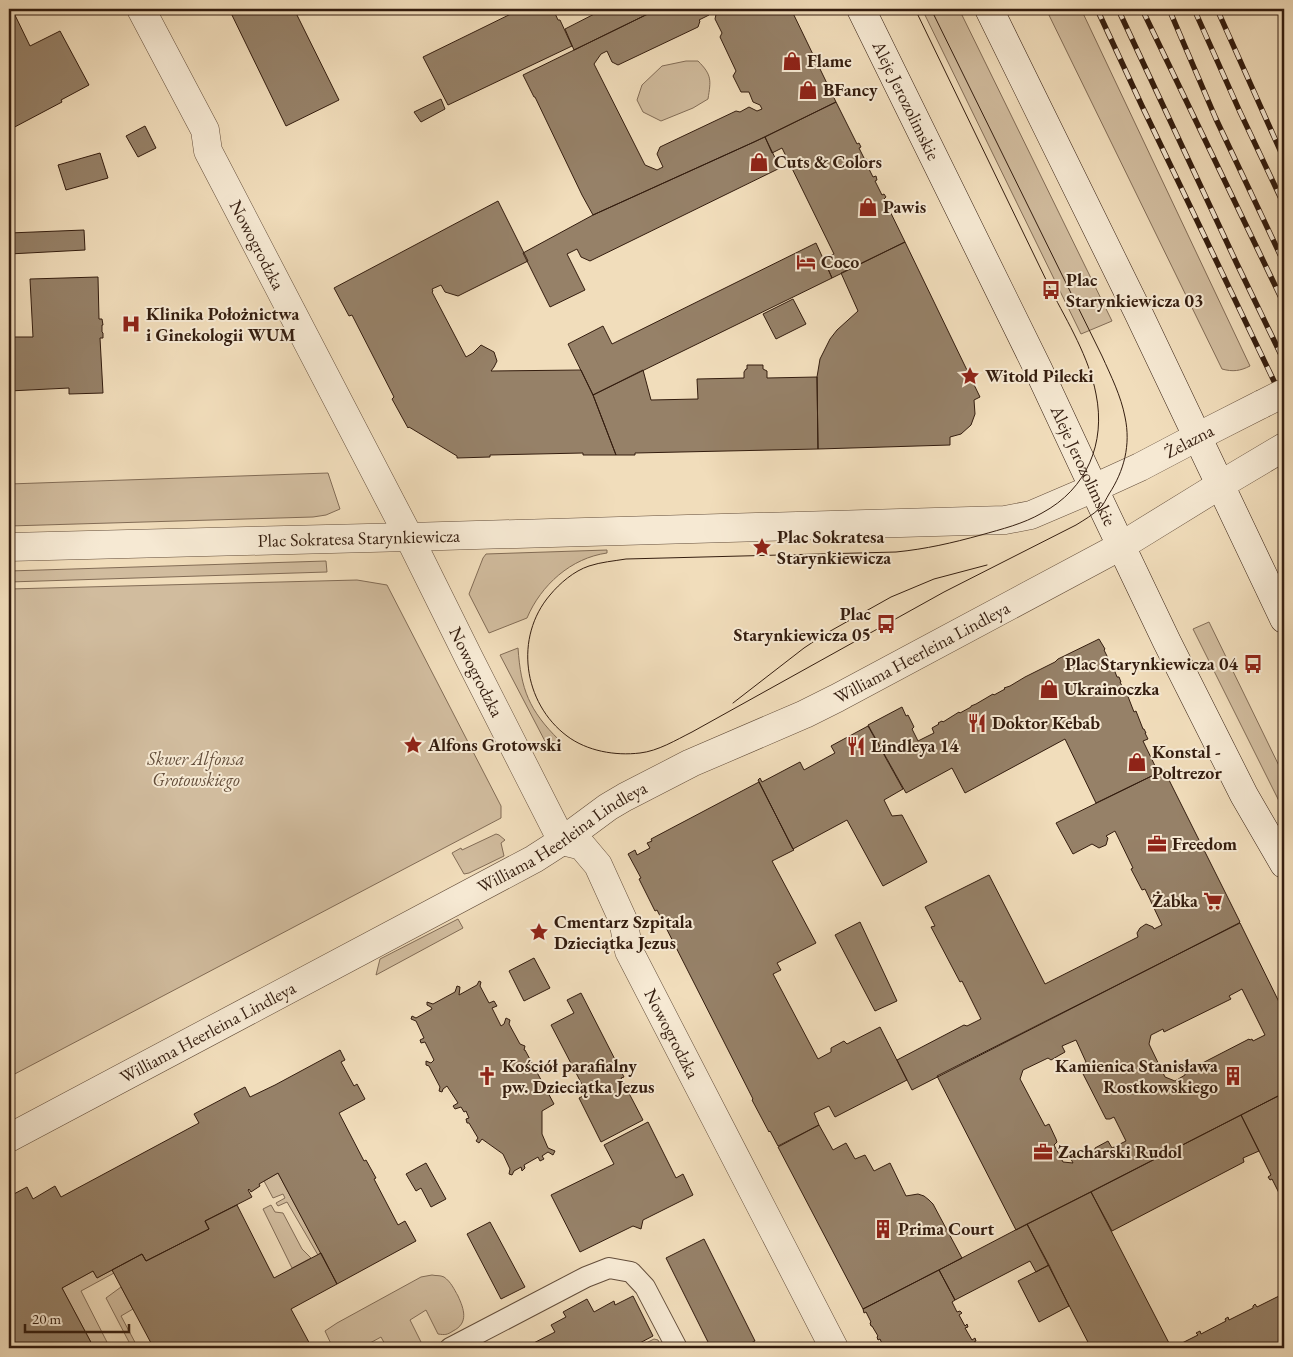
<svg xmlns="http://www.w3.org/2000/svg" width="1293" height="1357" font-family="'EB Garamond',serif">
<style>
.green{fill:#d1bc9e;stroke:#826c56}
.building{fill:#968168;stroke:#341d0f;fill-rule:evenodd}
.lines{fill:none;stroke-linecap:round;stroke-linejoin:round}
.service-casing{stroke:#634d3a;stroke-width:22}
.minor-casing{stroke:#634d3a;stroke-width:29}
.tertiary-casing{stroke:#634d3a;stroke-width:29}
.secondary-casing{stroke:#341d0f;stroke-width:29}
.service{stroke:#f6e9d3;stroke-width:20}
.minor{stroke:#f6e9d3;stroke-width:28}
.tertiary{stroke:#f6e9d3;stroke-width:28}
.secondary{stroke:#f6e9d3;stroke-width:28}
.tram{stroke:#341d0f;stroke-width:1}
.rail-casing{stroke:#341d0f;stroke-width:5.5}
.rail{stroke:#f6e9d3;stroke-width:4;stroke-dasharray:11;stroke-linecap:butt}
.tertiary-bridge-casing{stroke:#634d3a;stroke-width:29;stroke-linecap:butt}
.tertiary-bridge{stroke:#f6e9d3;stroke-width:28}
.labels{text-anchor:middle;stroke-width:4;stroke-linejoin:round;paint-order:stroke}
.poi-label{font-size:18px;font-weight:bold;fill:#341d0f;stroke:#f6e9d3;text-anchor:start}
.street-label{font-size:18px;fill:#341d0f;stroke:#f6e9d3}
.park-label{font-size:18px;font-style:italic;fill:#634d3a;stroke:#f6e9d3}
</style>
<rect width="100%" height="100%" fill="#f1ddbb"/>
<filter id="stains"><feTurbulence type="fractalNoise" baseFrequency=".004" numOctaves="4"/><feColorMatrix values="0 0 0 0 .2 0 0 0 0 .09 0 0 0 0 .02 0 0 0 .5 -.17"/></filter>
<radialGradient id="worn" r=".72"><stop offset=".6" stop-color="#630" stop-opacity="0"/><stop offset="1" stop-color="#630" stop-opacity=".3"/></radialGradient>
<path class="green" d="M922 9H959L1112 321 1081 334Z
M1046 9H1081L1250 366C1240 371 1233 372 1222 369Z
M686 61H698C712 75 711 80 708 99L693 108 661 121 643 112 637 100 642 85 662 66Z
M328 473 340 509 326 515 313 517 9 526V484Z
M607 550V553C571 558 541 585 527 618L489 633 469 594 483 558 486 554Z
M326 561 327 572 9 582V571Z
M357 580 387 585 501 806V818L9 1077V589Z
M1209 622 1284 776V811L1193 629Z
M518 648C521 690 529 710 559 740L547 745 500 655Z
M496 834 499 835 505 840 501 843 504 856 469 873 464 874 452 853 461 848 462 850Z
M458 919 463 928 376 975 380 959Z
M278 1173 321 1253 318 1255 287 1202 278 1206 276 1203 285 1198 283 1194 273 1198 264 1181Z
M271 1205 275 1212 283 1213 302 1249 311 1258 292 1268 263 1209Z
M112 1270 114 1273 81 1291 110 1348H94L62 1288 93 1271 97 1278Z
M432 1275C436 1276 440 1275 444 1277 451 1282 454 1289 458 1296 464 1309 469 1323 453 1331 447 1335 445 1335 438 1334L426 1310 410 1320 421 1342 420 1348H387L381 1337 370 1343 373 1348H333L325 1331 337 1323 421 1277Z
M121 1287 133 1309 121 1316 138 1348H128L129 1342 106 1298Z
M654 1339 658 1340 662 1348H641L640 1346Z"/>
<path class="building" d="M9 9H12L30 46 60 31 89 85 61 100 62 102 9 130Z
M229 9H294L339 100 286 126Z
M521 9H553L558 20H560L572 46 448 105 423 57Z
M604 9H658L574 50 565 29Z
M658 9H711L709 15 699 20 700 21 698 27 618 65 612 62 607 51 601 54 594 64 645 165 657 170 663 167 657 154 660 147 736 111 740 112 749 107 757 111 762 109 760 105 753 102 749 92H741L733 76 736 71 720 37 722 33 715 19 717 10 712 9H791L836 102 754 142 593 215 582 195 535 97H534L523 75Z
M441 99 445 109 421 122 414 112Z
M836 102 857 144 859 143 861 147 859 148 865 160 867 159 869 164 867 165 873 177 876 176 877 180 875 181 882 195 884 194 886 197 884 199 905 242 832 278 824 259 834 254 782 148 772 153 765 137Z
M145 126 156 148 138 157 126 136Z
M765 137 780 168 590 261 581 257 577 249 567 254 585 290 550 307 523 253 593 215Z
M100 153 108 178 66 190 58 165Z
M498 201 528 261 458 296 445 292 441 285 432 289 433 291 432 292 466 357 473 353 481 345 494 352 497 361 494 367 491 371 581 370 593 395 616 455H583V453L490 455V457L457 458V456L409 427 408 428 392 399 394 397 352 315 349 316 334 288Z
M84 230 85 250 9 254V233Z
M905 242 980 397 974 400 975 414 971 425 961 434 950 437V445L818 449 817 377 820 359 830 339 837 330 858 311 841 273Z
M816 243 832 278 593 395 568 344 603 326 612 344Z
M98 277 99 319H102L103 325H102V332L103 333V338H100L103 393 69 394V388L9 391V337H33L30 279Z
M793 299 806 324 776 339 763 314Z
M747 365H763V369L767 371V378L817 377 818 449 635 453V455H616L593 395 643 370 651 400 698 399 697 379 744 378V372L746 369H747Z
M1099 639 1105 649 1104 650 1109 660H1110L1112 664 1117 677H1119L1121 682H1120L1126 694H1127L1134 712 1136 711 1143 729H1144L1146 733H1145L1148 739 1143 741 1157 770 1163 768 1164 770 1096 803 1065 739 965 793 952 768 906 793 868 725 902 707 906 716 908 715 914 727 912 729 918 741 934 733 932 728 939 724 938 723 942 721 943 722 959 712 960 713 971 707V706L976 704 993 694 994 695 1005 689 1004 688 1010 686 1025 677 1055 662 1058 659Z
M868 726 903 789 884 800 892 816 902 815 927 862 883 886 847 820 793 849 758 780 760 778 762 782 800 762 804 770 835 753 831 746Z
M1164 770 1240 922 1239 923 912 1090 897 1060 964 1025 967 1026 981 1019 962 981 960 982 931 927 935 926 925 907 989 875 1045 984 1138 937 1137 933 1140 928 1146 924 1153 927 1154 929 1162 925 1145 889 1142 890 1131 869 1133 868 1115 831 1106 836 1108 838 1106 845 1099 848 1092 844 1073 854 1056 823Z
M759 782 793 849 794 850 772 861 816 943 777 963 781 970 773 974 818 1059 831 1052V1048L844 1041 847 1044 880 1027 907 1080 835 1117 829 1106 814 1113 819 1125 778 1146 770 1131 769 1132 752 1100 753 1099 657 910 655 911 639 879 641 878 628 854 635 850 637 855 650 848 647 843 652 841 651 839Z
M860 922 897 1001 875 1011 835 935Z
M1240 923 1284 1012V1093L1016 1230 937 1076ZM1242 989 1265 1035 1253 1041 1252 1039 1250 1040 1249 1039 1185 1072V1075L1175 1081 1165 1077 1149 1044 1151 1035 1163 1029 1164 1032 1231 999 1229 996ZM1076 1040 1086 1062 1083 1064 1080 1068 1106 1119H1110L1114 1117 1126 1141 1112 1148 1108 1141 1095 1148V1152L1083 1158 1079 1150 1069 1155 1073 1163 1063 1162 1054 1145 1057 1142 1056 1139 1049 1124 1045 1126 1020 1079 1023 1070 1048 1058 1051 1060 1065 1052 1062 1046Z
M534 958 550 988 524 1001 509 971Z
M479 981 481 982 480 986 489 1003 494 1001 497 1006 492 1008 501 1026 504 1024 506 1018 510 1020 509 1024 520 1044 525 1046 524 1050H525L554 1104 542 1111V1134L548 1148 555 1151 553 1155 548 1152 542 1156 544 1159 540 1161 538 1157 524 1165 525 1168 522 1171 521 1167 514 1171 512 1175 509 1174 510 1169 503 1154 482 1139 479 1143 476 1141 478 1138 469 1123H467L466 1119 469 1118 466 1111 464 1112 461 1107 455 1109 453 1106 458 1103 447 1086 443 1089 442 1092 439 1091 440 1087 429 1066 426 1065V1061L431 1063 434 1060 425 1042 421 1043 420 1040 424 1038 416 1021 411 1019 412 1016 416 1018 432 1009 431 1007 427 1005V1002L433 1004 455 992 457 986 460 987 459 995 477 985Z
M581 993 624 1077 621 1078 643 1120 601 1142 579 1098 587 1094 551 1025 574 1013 567 1000Z
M340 1050 345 1060 341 1062 354 1086 357 1084 365 1099 339 1113 364 1161 366 1160 376 1178 374 1179 398 1225 405 1221 416 1241 337 1284 278 1173 259 1184 260 1186 251 1192 249 1189 248 1190 252 1197 205 1221 209 1229 146 1261 142 1254 97 1278 93 1271 62 1288 94 1348H9V1200L12 1198V1195L27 1187 33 1199 55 1186 61 1197 199 1123 194 1114 245 1087 250 1097 275 1085Z
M1284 1093V1203L1272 1179 1270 1180 1268 1177 1271 1175 1241 1115Z
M1241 1115 1259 1151 1243 1158 1244 1162 1112 1231 1091 1192Z
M648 1122 676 1178 683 1174 693 1195 643 1220 641 1229 633 1226 580 1252 551 1195 614 1164 604 1145Z
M819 1125 833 1150 846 1143 855 1159 865 1155 874 1171 890 1163 906 1196 918 1194 924 1196 929 1200 933 1204 962 1258 863 1309 778 1147Z
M426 1163 446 1199 431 1207 421 1188 416 1191 406 1174Z
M1091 1192 1170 1345 1173 1344 1174 1347 1198 1335 1196 1333 1200 1331 1201 1334 1226 1321 1225 1319 1228 1317 1229 1320 1253 1308V1306L1255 1304 1257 1307 1281 1295 1280 1292 1283 1291 1284 1294V1348H1091L1027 1224Z
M237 1205 274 1278 321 1253 337 1284 291 1309 312 1348H142L151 1343 112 1270 142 1254 146 1261 209 1229 205 1221Z
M490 1222 525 1287 501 1299 467 1234Z
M1027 1224 1049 1265 1036 1272 1030 1261 955 1300 939 1270Z
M704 1239 755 1341 741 1348H711L666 1258Z
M1049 1265 1069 1306 1039 1322 1018 1281Z
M939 1270 955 1300 952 1302 957 1312 960 1311 962 1313 959 1315 965 1326 967 1324 968 1327 965 1328 972 1340 975 1338 976 1341 974 1342 977 1348H884L880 1339 878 1340 877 1337 878 1336 872 1326H871L870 1323 871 1322 866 1312 864 1313 863 1309Z
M633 1296 653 1336 636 1345 637 1348H524L555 1332 551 1325 566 1317 563 1312 587 1299 594 1312 614 1301 615 1305Z
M754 1343 757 1348H744Z"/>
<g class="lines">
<g class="service-casing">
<path id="service" d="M450 1348 586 1277 609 1268 631 1272 645 1287 677 1348"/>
</g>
<g class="minor-casing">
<g id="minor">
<path id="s1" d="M141 9 205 130 208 151 409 537 469 658 562 841 582 846 598 865 623 920 629 951 834 1348"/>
<path id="s2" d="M9 547 409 537 1005 520 1031 515 1094 488"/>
<path id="s3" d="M9 1138 534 859 562 841 608 807 625 797 691 763 805 714 837 698 1121 546"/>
</g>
</g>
<g class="tertiary-casing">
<g id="tertiary">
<path id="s4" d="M1094 488 1140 467 1197 437 1262 404"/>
<path d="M1121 546 1220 485 1284 447"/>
</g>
</g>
<g class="secondary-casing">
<g id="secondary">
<path id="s5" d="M861 9 1038 369 1102 506 1167 642 1244 795 1284 864"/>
<path d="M989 9 1137 310 1284 619"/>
</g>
</g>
<use href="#service" class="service"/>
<use href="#minor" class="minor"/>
<use href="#tertiary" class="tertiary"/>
<use href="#secondary" class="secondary"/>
<path class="tram" d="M915 9 1051 290C1068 323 1089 357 1096 394 1106 443 1087 489 1042 513 1023 524 1002 529 981 535 952 543 926 549 896 552L626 559C614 561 601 562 589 566 574 571 560 583 550 595 514 637 523 703 567 736 587 751 615 756 640 753 658 751 676 740 692 732L944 592 1076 525C1084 520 1093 515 1101 507 1104 504 1106 499 1109 494 1124 471 1131 445 1125 417 1121 396 1111 376 1102 356L931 9
M733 703 804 648 825 634 891 597 934 579 987 565"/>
<g class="rail-casing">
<path id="rail" d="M1097 9 1142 106 1284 402
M1118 9 1237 264 1284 361
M1142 9 1284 304
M1169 9 1216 119 1284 263
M1194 9 1240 112 1284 205
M1217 9 1284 159"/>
</g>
<use href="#rail" class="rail"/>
<g class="tertiary-bridge-casing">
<path id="tertiary-bridge" d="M1262 404 1284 393"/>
</g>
<use href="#tertiary-bridge" class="tertiary-bridge"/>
</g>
<defs>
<g id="shop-bare" transform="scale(1.5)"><path d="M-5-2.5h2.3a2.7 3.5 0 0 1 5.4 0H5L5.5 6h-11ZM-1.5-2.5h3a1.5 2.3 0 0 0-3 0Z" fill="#8f2418" stroke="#f6e9d3" stroke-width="2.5" paint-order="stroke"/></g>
<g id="hotel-bare" transform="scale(1.5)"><path d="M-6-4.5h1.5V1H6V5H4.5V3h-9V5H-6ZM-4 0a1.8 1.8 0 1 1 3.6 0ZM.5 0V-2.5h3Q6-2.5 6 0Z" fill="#8f2418" stroke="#f6e9d3" stroke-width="2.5" paint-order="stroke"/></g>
<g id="bus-bare" transform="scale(1.5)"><path d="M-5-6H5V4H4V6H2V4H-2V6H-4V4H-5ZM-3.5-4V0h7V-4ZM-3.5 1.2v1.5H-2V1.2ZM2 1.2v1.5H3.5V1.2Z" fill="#8f2418" stroke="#f6e9d3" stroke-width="2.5" paint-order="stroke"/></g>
<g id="hospital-bare" transform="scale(1.5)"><path d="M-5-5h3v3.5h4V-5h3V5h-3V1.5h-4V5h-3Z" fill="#8f2418" stroke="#f6e9d3" stroke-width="2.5" paint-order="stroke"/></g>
<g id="sight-bare" transform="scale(1.5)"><path d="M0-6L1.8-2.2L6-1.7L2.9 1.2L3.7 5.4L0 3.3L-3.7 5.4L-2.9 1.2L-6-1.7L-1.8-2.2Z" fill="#8f2418" stroke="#f6e9d3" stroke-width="2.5" paint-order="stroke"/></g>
<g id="restaurant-bare" transform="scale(1.5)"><path d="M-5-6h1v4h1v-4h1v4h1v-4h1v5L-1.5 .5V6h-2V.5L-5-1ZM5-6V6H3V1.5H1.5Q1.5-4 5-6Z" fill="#8f2418" stroke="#f6e9d3" stroke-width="2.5" paint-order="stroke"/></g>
<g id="office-bare" transform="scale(1.5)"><path d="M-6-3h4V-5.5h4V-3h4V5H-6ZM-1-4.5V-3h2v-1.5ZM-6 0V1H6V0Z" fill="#8f2418" stroke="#f6e9d3" stroke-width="2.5" paint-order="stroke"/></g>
<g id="supermarket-bare" transform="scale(1.5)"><path d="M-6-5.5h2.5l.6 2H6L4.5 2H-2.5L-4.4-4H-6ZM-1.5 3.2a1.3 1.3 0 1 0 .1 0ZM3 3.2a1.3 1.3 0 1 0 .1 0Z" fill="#8f2418" stroke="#f6e9d3" stroke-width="2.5" paint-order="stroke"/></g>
<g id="church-bare" transform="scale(1.5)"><path d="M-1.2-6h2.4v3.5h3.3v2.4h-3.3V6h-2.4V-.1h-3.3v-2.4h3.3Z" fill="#8f2418" stroke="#f6e9d3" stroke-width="2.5" paint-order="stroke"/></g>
<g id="building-bare" transform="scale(1.5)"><path d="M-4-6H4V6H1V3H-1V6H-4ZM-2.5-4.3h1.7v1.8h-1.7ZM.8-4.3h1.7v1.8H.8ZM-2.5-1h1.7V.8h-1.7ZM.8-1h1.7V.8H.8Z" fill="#8f2418" stroke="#f6e9d3" stroke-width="2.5" paint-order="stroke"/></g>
</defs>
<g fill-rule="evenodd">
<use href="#shop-bare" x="792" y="61"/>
<use href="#shop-bare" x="808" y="90"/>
<use href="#shop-bare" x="759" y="162"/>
<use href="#shop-bare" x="868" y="207"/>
<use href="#hotel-bare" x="806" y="262"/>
<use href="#bus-bare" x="1051" y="290"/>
<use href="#hospital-bare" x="131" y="324"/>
<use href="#sight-bare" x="970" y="376"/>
<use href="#sight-bare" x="762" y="547"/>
<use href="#bus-bare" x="886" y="624"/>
<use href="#bus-bare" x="1253" y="664"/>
<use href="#shop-bare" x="1049" y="689"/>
<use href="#restaurant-bare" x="977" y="723"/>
<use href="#sight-bare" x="413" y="745"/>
<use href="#restaurant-bare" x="856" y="746"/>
<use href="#shop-bare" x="1137" y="762"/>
<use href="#office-bare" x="1157" y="844"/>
<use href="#supermarket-bare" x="1213" y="901"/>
<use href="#sight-bare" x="539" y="932"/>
<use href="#church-bare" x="487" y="1076"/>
<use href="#building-bare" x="1233" y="1076"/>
<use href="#office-bare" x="1043" y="1152"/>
<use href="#building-bare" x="883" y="1229"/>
</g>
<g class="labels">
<g class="poi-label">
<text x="807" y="67">Flame</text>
<text x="823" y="96">BFancy</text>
<text x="774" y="168">Cuts &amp; Colors</text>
<text x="883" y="213">Pawis</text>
<text x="821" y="268">Coco</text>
<text x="1066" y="286">Plac<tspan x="1066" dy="21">Starynkiewicza 03</tspan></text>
<text x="146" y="320">Klinika Położnictwa<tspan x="146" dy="21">i Ginekologii WUM</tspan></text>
<text x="985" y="382">Witold Pilecki</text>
<text x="777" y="543">Plac Sokratesa<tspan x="777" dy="21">Starynkiewicza</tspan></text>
<text x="871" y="620" text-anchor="end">Plac<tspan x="871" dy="21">Starynkiewicza 05</tspan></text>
<text x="1238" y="670" text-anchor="end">Plac Starynkiewicza 04</text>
<text x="1064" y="695">Ukrainoczka</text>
<text x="992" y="729">Doktor Kebab</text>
<text x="428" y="751">Alfons Grotowski</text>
<text x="871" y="752">Lindleya 14</text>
<text x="1152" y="758">Konstal -<tspan x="1152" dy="21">Poltrezor</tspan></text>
<text x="1172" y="850">Freedom</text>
<text x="1198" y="907" text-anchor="end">Żabka</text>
<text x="554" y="928">Cmentarz Szpitala<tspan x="554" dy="21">Dzieciątka Jezus</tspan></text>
<text x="502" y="1072">Kościół parafialny<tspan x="502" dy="21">pw. Dzieciątka Jezus</tspan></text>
<text x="1218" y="1072" text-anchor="end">Kamienica Stanisława<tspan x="1218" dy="21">Rostkowskiego</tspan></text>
<text x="1058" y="1158">Zacharski Rudol</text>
<text x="898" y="1235">Prima Court</text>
</g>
<g class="street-label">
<text dy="6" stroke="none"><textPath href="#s5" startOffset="102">Aleje Jerozolimskie</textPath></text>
<text dy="6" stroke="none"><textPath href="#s1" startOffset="264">Nowogrodzka</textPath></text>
<text dy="6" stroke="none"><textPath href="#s4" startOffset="106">Żelazna</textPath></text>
<text dy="6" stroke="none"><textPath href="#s5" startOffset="508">Aleje Jerozolimskie</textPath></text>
<text dy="6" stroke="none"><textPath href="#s2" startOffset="350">Plac Sokratesa Starynkiewicza</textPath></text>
<text dy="6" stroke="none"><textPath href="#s3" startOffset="1035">Williama Heerleina Lindleya</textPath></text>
<text dy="6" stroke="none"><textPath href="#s1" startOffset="744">Nowogrodzka</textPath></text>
<text dy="6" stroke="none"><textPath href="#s3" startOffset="630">Williama Heerleina Lindleya</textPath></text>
<text dy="6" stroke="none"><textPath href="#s3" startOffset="225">Williama Heerleina Lindleya</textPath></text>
<text dy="6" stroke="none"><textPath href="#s1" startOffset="1164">Nowogrodzka</textPath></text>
</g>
<g class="park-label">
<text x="196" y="765">Skwer Alfonsa<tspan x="196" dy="21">Grotowskiego</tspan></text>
</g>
</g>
<rect width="1293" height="1357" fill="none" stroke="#f1ddbb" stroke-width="30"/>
<rect x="10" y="10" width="1273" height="1337" fill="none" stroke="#341d0f" stroke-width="2.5"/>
<rect x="15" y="15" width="1263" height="1327" fill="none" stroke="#341d0f"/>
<path d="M25 1324v8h104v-8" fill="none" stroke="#341d0f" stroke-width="2.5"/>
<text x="32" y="1324" font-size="15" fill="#341d0f" stroke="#f6e9d3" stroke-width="4" paint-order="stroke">20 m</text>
<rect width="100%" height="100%" filter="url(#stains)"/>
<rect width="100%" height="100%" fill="url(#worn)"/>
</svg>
